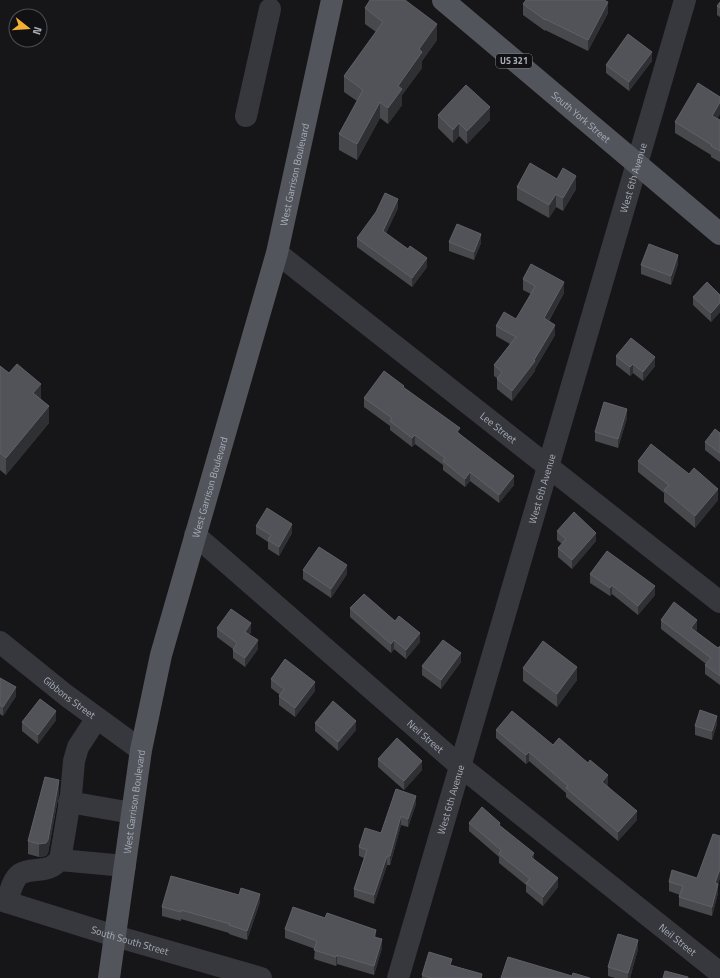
<svg xmlns="http://www.w3.org/2000/svg" width="720" height="978" font-family="'Titillium Web',sans-serif">
<style>
.lines{fill:none;stroke-linecap:round;stroke-linejoin:round}
.minor{stroke:#37383d;stroke-width:22}
.major{stroke:#53555c;stroke-width:22}
.wall{fill:#47494d}
.shaded-wall{fill:#2f3033}
.building{fill:#525359;stroke:#5f6168}
.labels{text-anchor:middle;stroke-width:3;stroke-linejoin:round;paint-order:stroke}
.shield{fill:#111113;stroke:#7b7e86;stroke-width:1}
.shield-label{font-size:9px;font-weight:bold;fill:#a8adb8}
.street-label{font-size:10px;fill:#a8adb8;stroke:#111113}
</style>
<rect width="100%" height="100%" fill="#161618"/>
<g class="lines">
<g class="minor">
<path d="M246 116 270 9"/>
<path id="s1" d="M277 253 720 602"/>
<path id="s2" d="M195 535 460 766 720 973"/>
<path id="s3" d="M0 642 67 696 141 750"/>
<path d="M69 802 132 813"/>
<path d="M60 860 125 866"/>
<path id="s4" d="M0 900 115 936 261 978"/>
<path d="M7 902C10 893 12 880 20 874 28 869 39 871 48 868 53 867 56 863 60 860L71 795 74 761 78 747 97 718"/>
<path id="s5" d="M398 978 685 0"/>
</g>
<g class="major">
<path id="s6" d="M443 0 720 234"/>
<path id="s7" d="M109 978 141 750 161 655 277 253 332 0"/>
</g>
</g>
<path class="wall" d="M720 2V17L717 15V6Z
M523 4 608 13 588 51 545 30V31L523 15Z
M365 8 437 40 422 61V68L402 95V105L388 124 380 118 357 160 339 150V134L357 101 344 92V76L376 32 365 24Z
M652 61 629 91 606 73V65Z
M720 97V114L717 119 720 120V162L711 157V155L675 133V122Z
M438 115 490 120 467 144 459 136 453 143 438 128Z
M557 179 576 189 563 211 556 207 549 218 517 200V187Z
M398 208 386 233 427 267 412 287 357 247V238Z
M449 242 481 243 474 260 449 251Z
M678 264 671 285 641 274V265Z
M523 279 564 293 549 321 555 335 535 369V371L512 401 497 389V378L494 376V365L510 344 496 336V326L516 319 531 294 523 290Z
M720 295V312L711 322 693 305V297Z
M616 356 655 366 643 381 633 373 630 376 616 365Z
M0 366 41 399 49 423 6 475 0 470Z
M404 388 460 434 514 485 499 503 470 481 465 487 443 470V465L415 444 412 447 390 430V426L364 407V398Z
M627 418 618 448 595 441V432Z
M720 433V462L705 450V442Z
M638 461 718 500 695 528 664 502V493L638 472Z
M256 526 292 533 279 556 268 549V542L256 534Z
M557 531 596 541 572 569 558 557V548L562 544 557 540Z
M303 570 347 574 331 598 303 579Z
M590 574 655 595 638 615 612 594 610 596 590 583Z
M350 608 395 621 420 642 406 659 394 649 391 653 350 617Z
M661 620 697 629 696 631 718 648 720 646V685L705 674V665L706 664 661 629Z
M217 628 251 632 249 635 258 649 245 667 233 658V649L217 637Z
M461 662 441 689 422 675V666Z
M523 668 577 680 557 707 523 681Z
M0 678 16 696 3 716 0 714Z
M271 679 315 691 295 717 279 705V696L280 695 271 688Z
M56 720 38 744 22 731V722Z
M315 723 356 730 338 751 315 731Z
M717 724 712 740 695 735V726Z
M496 730 553 745 608 784 607 785 637 820 618 841 566 797V793L529 761 526 764 496 738Z
M378 759 422 770 404 790 378 767Z
M59 793 48 853 46 856 39 857 28 854V841Z
M416 804 408 827 401 825 390 865H387L374 904 354 897V889L364 858 359 856V847L381 833Z
M469 823 500 826 534 859 558 887 543 906 526 892V885L499 863V857L469 831Z
M720 836V878L718 884V893L712 916 679 906V897L680 895 669 891V882L697 878Z
M239 895 260 902 247 940 229 934V933L181 919V921L162 916V907Z
M285 929 376 937 382 948 374 975 337 964 336 966 314 959 315 949 285 938Z
M638 949 630 978H615L608 976V967Z
M452 965 482 978H422V975Z"/>
<path class="shaded-wall" d="M608 2V13L588 51V40Z
M437 24V40L422 61V68L402 95V105L388 124V108L398 86 419 49Z
M652 52V61L629 91V82Z
M380 102V118L357 160V144Z
M720 102V114L712 127V116Z
M490 107V120L467 144V131Z
M459 123V136L453 143V130Z
M576 176V189L563 211V198Z
M556 194V207L549 218V205Z
M398 199V208L383 240V231Z
M481 234V243L474 260V252Z
M678 255V264L671 285V276Z
M427 258V267L412 287V278Z
M564 282V293L544 329V318Z
M720 303V312L711 322V313Z
M555 325V335L535 369V371L512 401V391L534 360Z
M655 357V366L643 381V372Z
M633 364V373L630 376V367Z
M41 384V401L33 393Z
M49 406V423L6 475V458Z
M627 409V418L618 448V439Z
M415 435V444L412 447V438Z
M470 472V481L465 487V479Z
M514 476V485L499 503V495Z
M718 489V500L695 528V516Z
M292 524V533L279 556V547Z
M596 533V541L572 569V560Z
M347 565V574L331 598V589Z
M612 585V594L610 596V588Z
M655 586V595L638 615V606Z
M697 620V629L691 637V628Z
M251 623V632L245 641V632Z
M420 633V642L406 659V650Z
M258 640V649L245 667V658Z
M394 640V649L391 653V644Z
M461 653V662L441 689V680Z
M577 667V680L557 707V694Z
M315 682V691L295 717V708Z
M16 687V696L3 716V707Z
M56 711V720L38 744V735Z
M717 716V724L712 740V731Z
M356 721V730L338 751V742Z
M529 752V761L526 764V755Z
M422 761V770L404 790V781Z
M608 775V784L602 790V782Z
M59 780V793L48 853 46 856 39 857V844Z
M416 796V804L408 827V819Z
M637 811V820L618 841V832Z
M401 816V825L390 865V856Z
M534 853V862L531 857Z
M387 856V865L374 904V895Z
M720 869V878L715 892V883Z
M558 878V887L543 906V897Z
M718 884V893L712 916V907Z
M260 894V902L247 940V931Z
M376 930V939L374 937Z
M382 939V948L374 975V966Z
M638 940V949L630 978H628V973Z
M337 955V964L336 966V957Z"/>
<path class="building" d="M370 0H405L437 24 419 49 422 52 398 86 402 89 388 108 380 102 357 144 339 134 363 90 344 76 383 22 365 8Z
M526 0H604L608 2 588 40 545 19V20L523 4Z
M720 2V8L717 6Z
M628 34 652 52 629 82 606 65Z
M698 83 720 97V102L712 116 720 120V151L711 146 712 145 675 122Z
M466 85 490 107 467 131 459 123 453 130 438 115Z
M530 163 557 179 563 168 576 176 563 198 556 194 549 205 517 187Z
M385 193 398 199 383 231 408 249 410 246 427 258 412 278 357 238 376 212Z
M457 224 481 234 474 252 449 242Z
M649 244 678 255 671 276 641 265Z
M531 264 564 282 544 318 555 325 534 360 535 361 512 391 497 379 502 372 494 365 516 337 496 326 504 312 516 319 532 292 535 286 523 279Z
M707 282 720 295V303L711 313 693 297Z
M631 338 655 357 643 372 633 364 630 367 616 356Z
M17 364 41 384 33 393 49 406 6 458 0 453V366L9 373Z
M384 371 404 386 403 387 460 428 457 432 514 476 499 495 470 472 465 479 443 461 445 458 415 435 412 438 390 421 392 418 364 398Z
M604 402 627 409 618 439 595 432Z
M715 429 720 433V453L705 442Z
M651 444 689 474 694 468 718 489 695 516 664 490 669 485 638 461Z
M267 508 292 524 279 547 268 540 271 535 256 526Z
M574 512 596 533 572 560 558 548 566 539 557 531Z
M319 547 347 565 331 589 303 570Z
M607 551 655 586 638 606 612 585 610 588 590 574Z
M364 594 395 621 399 616 420 633 406 650 394 640 391 644 350 608Z
M674 602 697 620 691 628 718 648 720 646V676L705 665 711 658 661 620Z
M231 609 251 623 245 632 258 640 245 658 233 650 237 643 217 628Z
M443 640 461 653 441 680 422 666Z
M543 641 577 667 557 694 523 668Z
M285 659 315 682 295 708 279 696 284 689 271 679Z
M0 678 16 687 3 707 0 705Z
M40 699 56 711 38 735 22 722Z
M333 701 356 721 338 742 315 723Z
M700 710 717 716 712 731 695 726Z
M512 711 553 745 559 738 588 763 590 760 608 775 602 782 637 811 618 832 566 788 568 786 529 752 526 755 496 730Z
M397 738 422 761 404 781 378 759Z
M45 777 59 780 48 840 46 843 39 844 28 841Z
M396 789 416 796 408 819 401 816 390 856H387L374 895 354 889 367 850 359 847 365 828 381 833Z
M482 807 500 823 499 825 534 853 531 857 558 878 543 897 526 883 530 879 499 854 501 850 469 823Z
M713 834 720 836V869L715 883 718 884 712 907 679 897 683 886 669 882 672 870 697 878Z
M171 876 239 895 241 888 260 894 247 931 229 925 230 924 181 910V912L162 907Z
M293 907 325 918 327 913 376 930 374 937 382 939 374 966 337 955 336 957 314 950 317 941 285 929Z
M618 934 638 940 628 973 608 967Z
M429 952 452 959 450 965 482 974 481 978H432L422 975Z
M508 957 572 976 573 973 590 978H501Z
M665 971 688 977V978H663Z"/>
<g class="labels">
<rect class="shield" x="496" y="54" width="36" height="14" rx="3"/>
<g class="shield-label">
<text x="514" y="64">US 321</text>
</g>
<g class="street-label">
<text dy="4" stroke="none"><textPath href="#s6" startOffset="181">South York Street</textPath></text>
<text dy="4" stroke="none"><textPath href="#s7" startOffset="826">West Garrison Boulevard</textPath></text>
<text dy="4" stroke="none"><textPath href="#s5" startOffset="834">West 6th Avenue</textPath></text>
<text dy="4" stroke="none"><textPath href="#s1" startOffset="282">Lee Street</textPath></text>
<text dy="4" stroke="none"><textPath href="#s7" startOffset="502">West Garrison Boulevard</textPath></text>
<text dy="4" stroke="none"><textPath href="#s5" startOffset="510">West 6th Avenue</textPath></text>
<text dy="4" stroke="none"><textPath href="#s3" startOffset="89">Gibbons Street</textPath></text>
<text dy="4" stroke="none"><textPath href="#s2" startOffset="306">Neil Street</textPath></text>
<text dy="4" stroke="none"><textPath href="#s5" startOffset="186">West 6th Avenue</textPath></text>
<text dy="4" stroke="none"><textPath href="#s7" startOffset="178">West Garrison Boulevard</textPath></text>
<text dy="4" stroke="none"><textPath href="#s2" startOffset="630">Neil Street</textPath></text>
<text dy="4" stroke="none"><textPath href="#s4" startOffset="136">South South Street</textPath></text>
</g>
</g>
<g transform="translate(28 28) rotate(107)"><circle r="19" fill="#111113" stroke="#4d4f55"/>
<path d="M0-3L7 15L0 10L-7 15Z" fill="#f2b134"/>
<text y="-6" font-size="11" font-weight="bold" text-anchor="middle" fill="#a8adb8">N</text>
</g>
</svg>
